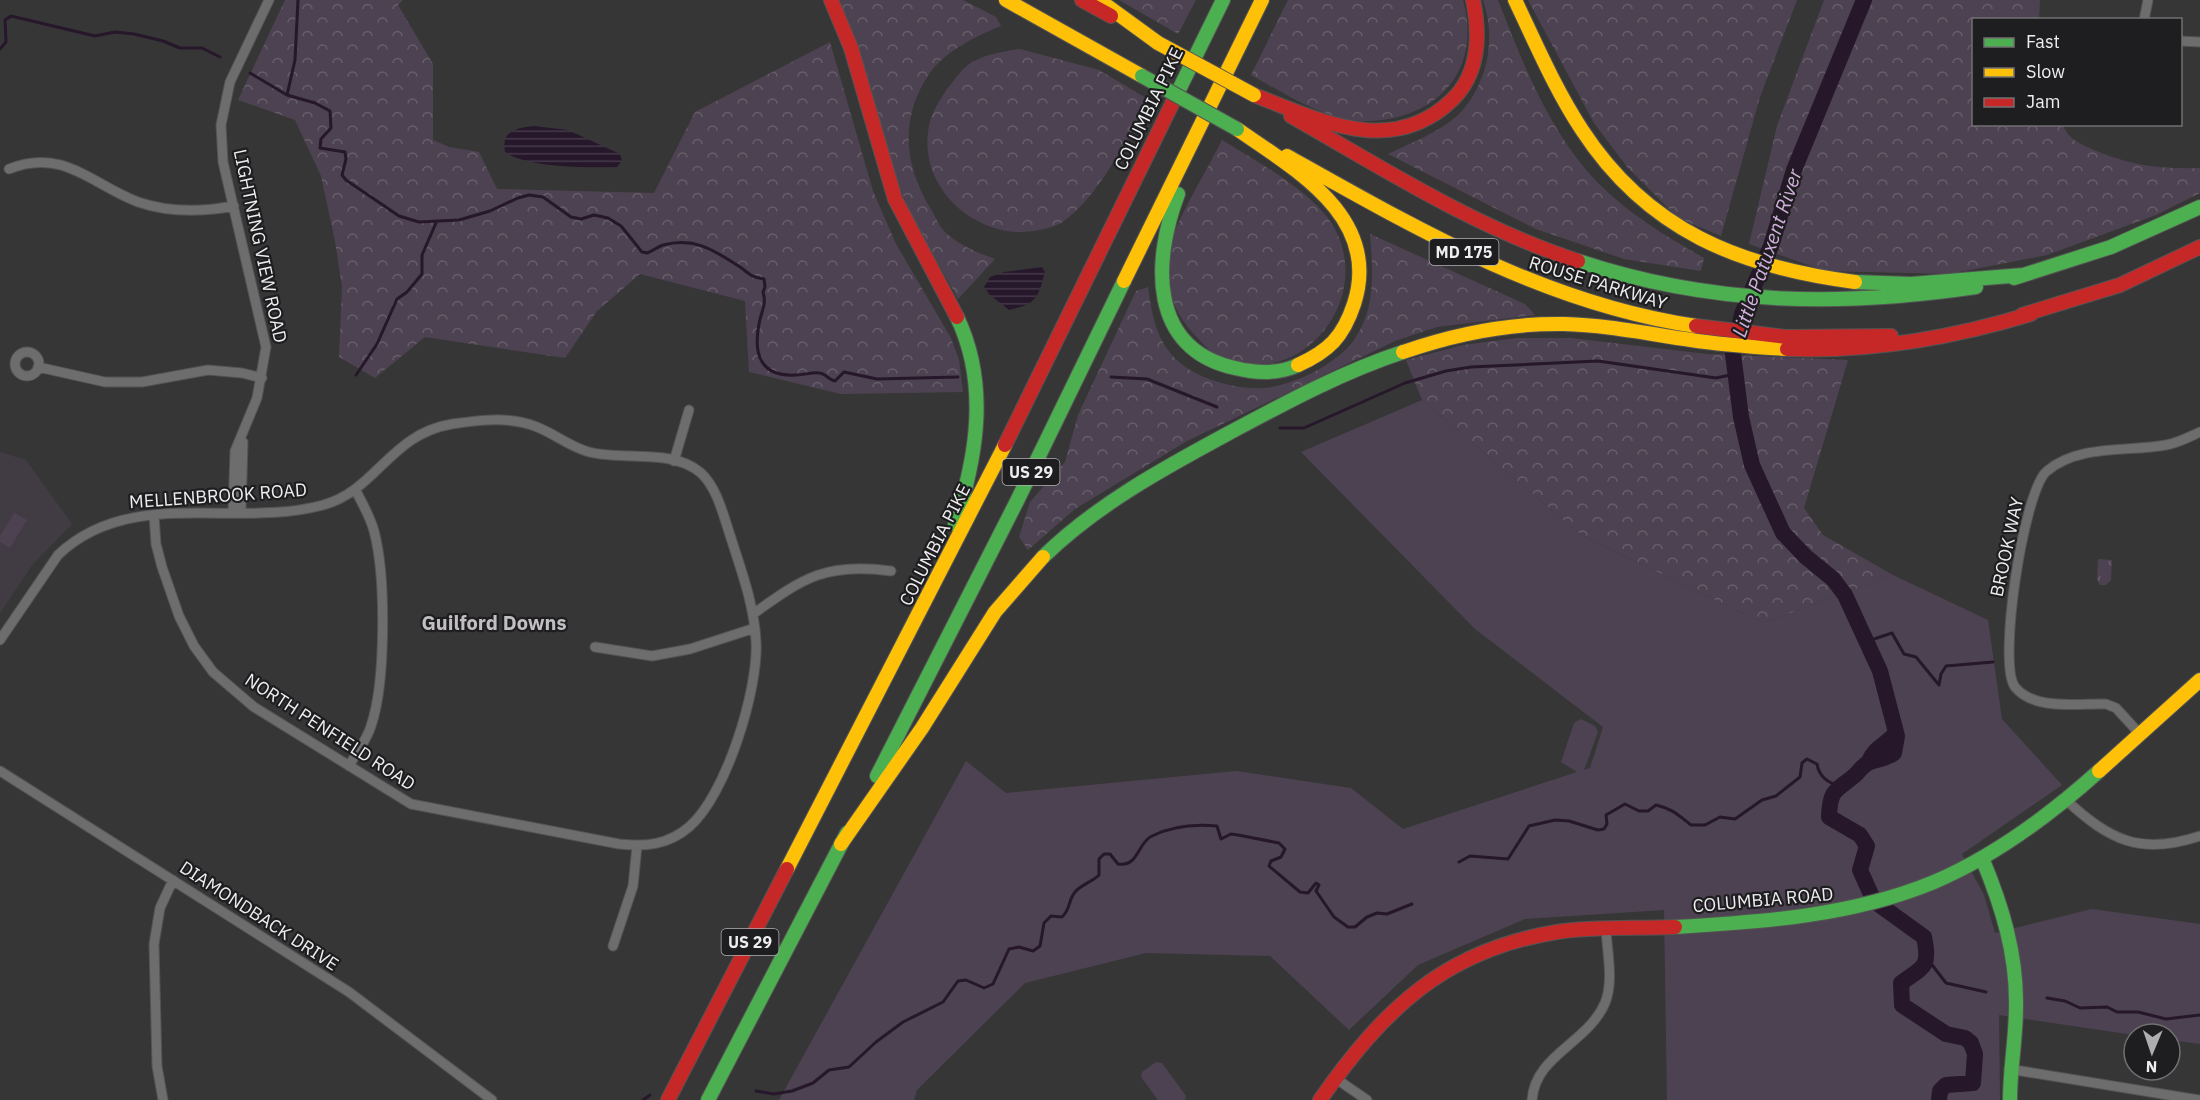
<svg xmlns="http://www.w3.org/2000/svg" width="2200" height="1100" font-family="'IBM Plex Sans',sans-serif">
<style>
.built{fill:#413c44}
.green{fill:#4d4251}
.forest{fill:url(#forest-crowns)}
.park{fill:url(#park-tufts)}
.water{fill:url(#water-rules)}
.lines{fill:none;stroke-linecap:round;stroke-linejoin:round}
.stream{stroke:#26172b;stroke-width:3}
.river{stroke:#26172b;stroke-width:16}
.street-casing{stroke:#545354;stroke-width:11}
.fast-casing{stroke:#545354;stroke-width:16}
.slow-casing{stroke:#545354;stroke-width:16}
.jam-casing{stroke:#545354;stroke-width:16}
.street{stroke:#6d6d6d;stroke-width:9}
.fast{stroke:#4caf50;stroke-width:14}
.slow{stroke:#ffc107;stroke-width:14}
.jam{stroke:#c62828;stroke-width:14}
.fast-bridge-casing{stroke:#545354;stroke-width:16;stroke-linecap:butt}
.slow-bridge-casing{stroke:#545354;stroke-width:16;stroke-linecap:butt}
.fast-bridge{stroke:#4caf50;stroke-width:14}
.slow-bridge{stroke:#ffc107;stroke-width:14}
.labels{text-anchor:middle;stroke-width:4.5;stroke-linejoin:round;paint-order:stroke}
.shield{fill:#1e1d1f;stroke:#b0afb1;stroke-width:1.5}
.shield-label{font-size:16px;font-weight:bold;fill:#eeedef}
.street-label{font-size:18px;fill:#eeedef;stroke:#1e1d1f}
.water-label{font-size:20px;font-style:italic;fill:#d2afdf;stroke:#1e1d1f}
.neighbourhood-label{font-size:20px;font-weight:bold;fill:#c2bfc3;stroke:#1e1d1f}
</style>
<defs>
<pattern id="forest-crowns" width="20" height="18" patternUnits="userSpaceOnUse" patternTransform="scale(1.5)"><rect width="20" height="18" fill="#4d4251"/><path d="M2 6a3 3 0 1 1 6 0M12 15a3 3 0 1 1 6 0" fill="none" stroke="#675e6a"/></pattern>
<pattern id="park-tufts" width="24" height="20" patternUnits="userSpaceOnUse" patternTransform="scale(1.5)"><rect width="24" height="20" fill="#4d4251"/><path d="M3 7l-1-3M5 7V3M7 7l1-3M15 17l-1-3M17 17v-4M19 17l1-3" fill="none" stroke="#675e6a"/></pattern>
<pattern id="water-rules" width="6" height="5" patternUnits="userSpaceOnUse" patternTransform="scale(1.5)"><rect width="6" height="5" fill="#26172b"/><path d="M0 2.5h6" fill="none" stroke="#46394a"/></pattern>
</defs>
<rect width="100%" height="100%" fill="#373637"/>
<path class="built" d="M0 452 26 460 72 524 33 564 0 613Z"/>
<path class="green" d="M1422 400 1581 535 1763 623 1893 575 1988 620 2002 719 2062 785 1962 854 1984 895 1995 933 2092 909 2200 924V1044L2170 1040V1034L2134 1035 1999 1015 2000 1100H1667L1664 910 1525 919 1418 965 1349 1030 1270 956 1146 953 1025 983 917 1090 914 1100H779L966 761 1006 793 1236 771 1351 788 1403 829 1577 772 1561 762 1574 723 1581 719 1595 726 1598 732 1584 770 1590 768 1603 727 1475 629 1301 452Z
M14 513 27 520 10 548 0 542V536Z
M1156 1062 1162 1063 1186 1096 1185 1100H1158L1141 1077 1142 1072Z"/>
<path class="forest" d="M285 0H403L398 5 433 64V140L449 147 479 152 497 189 654 193 695 112 830 42 873 191 896 244 951 338 959 360 963 392 841 394 749 372 745 301 640 274 597 311 565 358 425 337 375 378 339 357 342 287 335 241 321 176 295 120 238 100Z
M840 0H963L996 17 1001 26C976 36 945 51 929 74 899 119 904 167 932 211 936 218 940 228 947 234 961 246 978 253 995 259L958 299 912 217 899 186Z
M1119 0H1196L1178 34Z
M1288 0H1463C1483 73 1434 122 1361 121 1323 120 1283 92 1251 75Z
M1483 0H1498C1523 64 1550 134 1599 184 1630 215 1667 237 1704 258L1701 271 1624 259 1536 229 1388 154C1410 143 1438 133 1457 116 1487 87 1497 39 1483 0Z
M1528 0H1797L1760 97 1721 236 1678 218 1628 168 1594 123Z
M1824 0H2040L2039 19 1974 20V124L2063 125C2069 140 2079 143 2094 150 2132 166 2159 169 2200 168V193L2156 215 2047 255 1949 274 1825 271 1749 244 1777 126Z
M1020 49 1099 70 1146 98 1142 114C1120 149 1099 195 1064 221 1055 228 1033 232 1021 232 966 231 918 182 929 126 931 113 940 100 947 89 953 82 960 71 968 65 984 54 1002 52 1020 49Z
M1222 140C1253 159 1298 184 1322 211 1384 280 1313 390 1225 360 1212 356 1200 340 1191 331 1174 311 1162 281 1167 255 1172 226 1208 169 1222 140Z
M1370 234 1525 304 1535 315 1437 327 1395 341 1187 441 1075 509 1028 550 1019 537 1030 502 1065 462 1078 415 1136 291 1148 287C1152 315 1156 341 1178 361 1197 379 1238 390 1263 388 1293 386 1337 364 1354 340 1376 308 1373 271 1370 234Z
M1517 338H1571L1707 354 1848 360 1804 508 1823 535 1893 575 1763 623 1581 535 1422 400 1406 360 1463 345Z"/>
<path class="park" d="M2098 559 2112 560 2111 580 2106 585H2100L2097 580Z"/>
<path class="water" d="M534 126 568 130 620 154 622 161 617 167C590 168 526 168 505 152 501 131 516 128 534 126Z
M1042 267 1045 272C1038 298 1037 304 1009 310L989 294 984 287 990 277 1004 272Z"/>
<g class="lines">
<path class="stream" d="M0 49 6 42 5 20 11 16 95 36 115 32 134 34 163 41 180 48H202L220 57
M250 73 287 95 315 103 330 111 331 128 321 139 320 148 345 152 346 159 342 175 346 180 399 216 419 222 459 220 490 211 518 198 529 195 543 197 571 217 581 219 594 215 608 218 621 226 642 252 647 253C653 251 657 247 663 245 694 237 712 249 737 265 750 273 747 276 764 279L765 287 763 292C767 305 761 311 759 324 753 355 761 377 796 375 804 375 812 372 819 373 826 373 828 380 835 381L844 372 877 379 958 377
M287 95 295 60 298 0
M356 375 377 344 397 299 407 292 422 274V255L436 223
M1111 377 1147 379 1217 407
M1280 428H1304L1405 383 1446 371 1471 367 1598 361 1716 378 1735 374
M1865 642 1892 633 1904 654 1916 657 1939 685 1941 674 1946 666 1993 662
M1459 862 1470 856 1508 859 1529 826 1555 820 1569 821 1598 830 1604 829 1607 824 1606 815 1625 804 1639 811H1648L1656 805C1673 809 1678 815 1691 825H1705L1720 817 1735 819 1762 800 1776 796 1800 777 1802 763 1807 759 1817 764C1819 776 1828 784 1840 785
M1926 957 1946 983 1986 992
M2047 998 2065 1001 2080 1008 2107 1007 2117 1012H2138L2166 1019 2200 1015
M756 1091 774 1094 792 1091 813 1083 829 1070 849 1067 876 1042 903 1022 943 1002 958 981 966 980 984 988 993 984 1009 949 1019 947 1033 951 1040 946 1044 923 1051 916 1062 917C1071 909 1068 900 1075 892 1082 884 1092 882 1099 875V859L1104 854H1110L1118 864C1139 867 1137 843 1152 836 1172 826 1196 824 1217 826L1221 839 1231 834 1238 835 1279 843 1285 849 1281 857 1271 861 1269 866 1300 892 1308 893 1316 883 1319 885 1316 891 1334 917 1348 927H1355L1367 917 1377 913 1387 914 1412 904
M643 1100 650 1095"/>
<path class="river" d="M1864 0 1794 170 1771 246 1742 314 1733 354 1741 417 1752 465 1783 533 1806 557 1833 579 1845 595 1880 671 1897 736 1894 753C1886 759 1877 759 1868 763 1862 766 1859 772 1854 776 1835 792 1830 789 1829 817L1860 835 1867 846 1860 870 1874 901 1924 937C1931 969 1922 967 1901 983L1902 1005 1946 1034 1965 1038 1971 1043 1975 1054 1973 1083 1946 1085 1940 1091 1939 1100
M1868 763C1875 746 1885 746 1896 733"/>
<g class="street-casing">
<path id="street" d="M2144 20 2148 0
M2180 41 2200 42
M9 169C62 147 93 185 138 202 170 213 202 212 234 206
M15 364a12 12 0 1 1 24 0a12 12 0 1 1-24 0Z
M38 367 105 382H142L208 370 242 373 262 378
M674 461 689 410
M233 512 235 451 257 398 266 347 223 162 221 125 230 82 269 0
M241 512 243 442
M753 614C803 578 826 562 891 571
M0 640 58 555C130 486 236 529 323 505 376 491 390 434 452 424 480 420 510 416 537 427 555 434 570 447 589 452 623 461 672 448 701 473 717 488 723 514 730 535 741 570 754 604 756 641 759 688 726 796 689 827 668 845 645 847 619 844L411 804 254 707 213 672 194 646 179 616 162 567 156 544 154 515
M595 647 652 656 690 649 755 628
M2139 733 2116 708 2106 704C2079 703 2034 711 2015 687 1997 664 2024 489 2047 471 2079 444 2128 452 2166 445 2178 443 2189 437 2200 432
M349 766C356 753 367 740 371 726 386 682 386 576 374 531 370 516 362 503 355 489
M0 771 349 992 492 1100
M2065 799C2109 840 2140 856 2200 836
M613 946 633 886 637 846
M2009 1069 2199 1100
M1335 1078 1367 1100
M163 1100 157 1066 154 944 160 908 173 880
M1532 1100C1535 1055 1588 1043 1605 1003 1614 981 1607 952 1606 929"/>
</g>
<g class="fast-casing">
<path id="fast" d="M1173 102 1223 0
M1178 194C1153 260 1148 349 1235 368 1255 373 1279 374 1298 365
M1578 261C1710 305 1839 307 1976 287
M2014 278 2111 247 2200 207
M1855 282 1911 284 2023 275
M955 524C977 456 989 384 957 317
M1043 557C1096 505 1164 468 1229 433 1285 403 1342 372 1403 352
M877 776 1017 501 1124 281
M1982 858C2002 906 2017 954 2016 1007 2016 1038 2010 1069 2010 1100
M1675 927C1762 922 1852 916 1934 882 1995 856 2050 815 2099 771
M708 1100 847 833"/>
</g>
<g class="slow-casing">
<path id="slow" d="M1006 0 1142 76
M1099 0 1158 43
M1515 0C1536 44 1555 89 1582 130 1648 231 1740 267 1855 282
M1237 129C1296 170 1382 218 1354 304 1343 337 1329 351 1298 365
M1287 156C1417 229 1546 304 1696 326
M1124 281 1262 0
M1403 352C1455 334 1509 323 1564 324 1607 325 1649 334 1691 340 1723 345 1755 347 1787 349
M2099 771 2200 680
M841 844 922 728 995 612 1043 557
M787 869 1005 445"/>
</g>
<g class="jam-casing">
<path id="jam" d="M831 0 851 48 895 199 957 317
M1082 0 1111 16
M1254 95C1321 121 1393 158 1453 99 1480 72 1480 34 1473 0
M1291 116C1384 169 1476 228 1578 261
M2022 315 2120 285 2200 247
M1696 326 1786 337 1891 336
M1787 349C1870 352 1952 338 2031 314
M1005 445 1173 102
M668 1100 787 869
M1320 1100C1383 1010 1444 950 1557 932 1595 926 1636 929 1675 927"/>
</g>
<use href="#street" class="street"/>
<use href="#fast" class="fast"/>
<use href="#slow" class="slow"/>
<use href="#jam" class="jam"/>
<g class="fast-bridge-casing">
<path id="fast-bridge" d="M1142 76 1237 129"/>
</g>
<g class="slow-bridge-casing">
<path id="slow-bridge" d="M1158 43 1254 95"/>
</g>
<use href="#fast-bridge" class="fast-bridge"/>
<use href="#slow-bridge" class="slow-bridge"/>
</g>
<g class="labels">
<g class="shield">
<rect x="1429.5" y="239" width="69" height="26" rx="4.5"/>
<rect x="1002.5" y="459" width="57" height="26" rx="4.5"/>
<rect x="721.5" y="929" width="57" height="26" rx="4.5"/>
</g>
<g class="shield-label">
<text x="1464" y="258">MD 175</text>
<text x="1031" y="478">US 29</text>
<text x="750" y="948">US 29</text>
</g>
<g class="street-label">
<text transform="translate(1149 109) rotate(-64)" y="6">COLUMBIA PIKE</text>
<text transform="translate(260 246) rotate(78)" y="6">LIGHTNING VIEW ROAD</text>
<text transform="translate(1598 283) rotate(17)" y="6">ROUSE PARKWAY</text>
<text transform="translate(218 496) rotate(-4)" y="6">MELLENBROOK ROAD</text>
<text transform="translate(935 545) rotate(-63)" y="6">COLUMBIA PIKE</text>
<text transform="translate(2007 547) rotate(-78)" y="6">BROOK WAY</text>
<text transform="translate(330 732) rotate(33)" y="6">NORTH PENFIELD ROAD</text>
<text transform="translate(1763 900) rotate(-5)" y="6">COLUMBIA ROAD</text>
<text transform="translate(259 916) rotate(33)" y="6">DIAMONDBACK DRIVE</text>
</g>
<g class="water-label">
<text transform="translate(1767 253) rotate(-71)" y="7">Little Patuxent River</text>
</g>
<g class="neighbourhood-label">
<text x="494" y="630">Guilford Downs</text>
</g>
</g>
<rect x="1972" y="18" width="210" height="108" fill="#1e1d1f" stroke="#717072" stroke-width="1.5"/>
<rect x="1984" y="38" width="30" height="9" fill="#4caf50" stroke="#717072" stroke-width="1.5"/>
<text x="2026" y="48" font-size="18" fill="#eeedef">Fast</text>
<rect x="1984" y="68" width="30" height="9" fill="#ffc107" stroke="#717072" stroke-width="1.5"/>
<text x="2026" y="78" font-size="18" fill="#eeedef">Slow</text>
<rect x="1984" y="98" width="30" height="9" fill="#c62828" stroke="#717072" stroke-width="1.5"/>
<text x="2026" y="108" font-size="18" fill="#eeedef">Jam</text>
<g transform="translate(2152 1052) rotate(182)"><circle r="28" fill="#1e1d1f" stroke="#717072" stroke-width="1.5"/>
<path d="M0-4.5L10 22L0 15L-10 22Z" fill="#aeadaf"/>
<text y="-9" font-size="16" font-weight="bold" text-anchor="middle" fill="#eeedef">N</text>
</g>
</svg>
